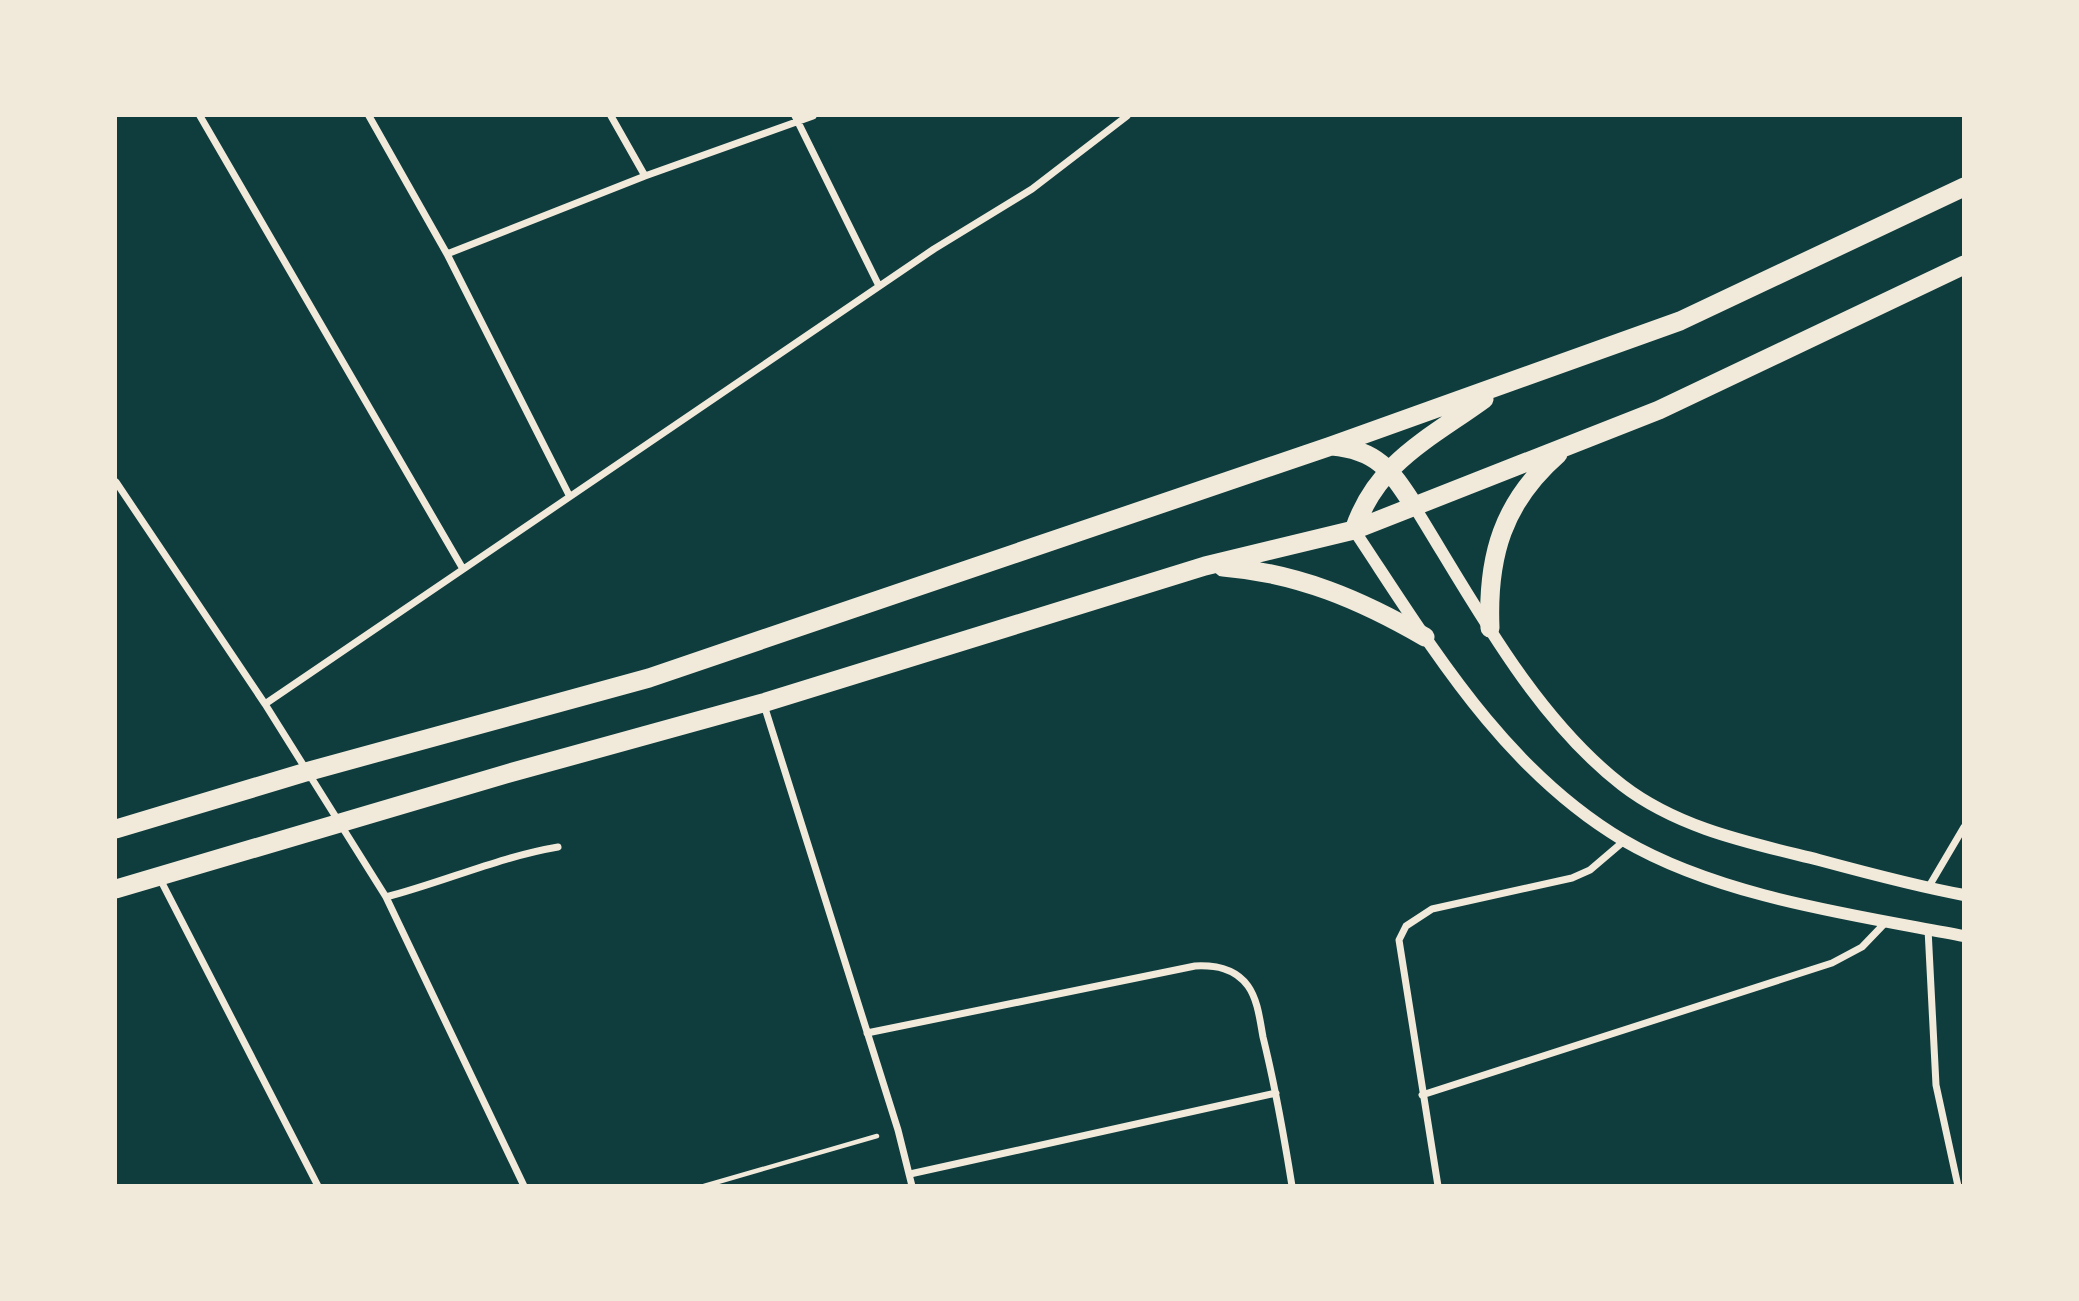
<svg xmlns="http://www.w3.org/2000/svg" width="2079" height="1301" font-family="Poppins,sans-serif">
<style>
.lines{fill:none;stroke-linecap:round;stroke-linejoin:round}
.path{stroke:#f1e9da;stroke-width:4.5}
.minor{stroke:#f1e9da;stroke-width:7}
.tertiary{stroke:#f1e9da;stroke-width:12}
.trunk{stroke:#f1e9da;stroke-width:19}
</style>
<rect width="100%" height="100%" fill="#0f3d3e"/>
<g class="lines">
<path class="path" d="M704 1186 877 1136"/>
<path class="minor" d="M200 116 463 569
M369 116 447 254 569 495
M611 116 645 176
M795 116 879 286
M447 254 645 176 813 116
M116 482 265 704 386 897 524 1186
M265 704 934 249 1032 189 1127 116
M764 705 898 1130 912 1186
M159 877 318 1186
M1928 888 1964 827
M386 897C444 882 499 857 558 847
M1928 929 1936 1085 1958 1186
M867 1033 1195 966C1215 965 1235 968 1248 986 1258 1000 1260 1021 1263 1037 1275 1086 1284 1136 1292 1186
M1422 1095 1832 963 1862 947 1886 922
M910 1174 1276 1093
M1438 1186 1399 940 1406 926 1432 909 1572 878 1590 870 1624 841"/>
<path class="tertiary" d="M1414 506C1473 601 1533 716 1622 785 1679 829 1751 843 1819 860 1867 873 1915 886 1964 895
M1354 530C1430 644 1502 768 1623 840 1720 897 1854 915 1964 936"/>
<path class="trunk" d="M1332 446C1378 450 1391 471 1414 506
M1354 530C1377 462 1429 439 1484 399
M1223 567C1298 573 1361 600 1425 637
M1490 628C1487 556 1503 502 1558 454
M116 829 306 772 649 678 1331 446 1680 321 1964 187
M116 889 506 774 763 703 1205 566 1354 530 1659 410 1964 265"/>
</g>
<rect width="2079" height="1301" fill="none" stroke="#f1e9da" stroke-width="234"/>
</svg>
